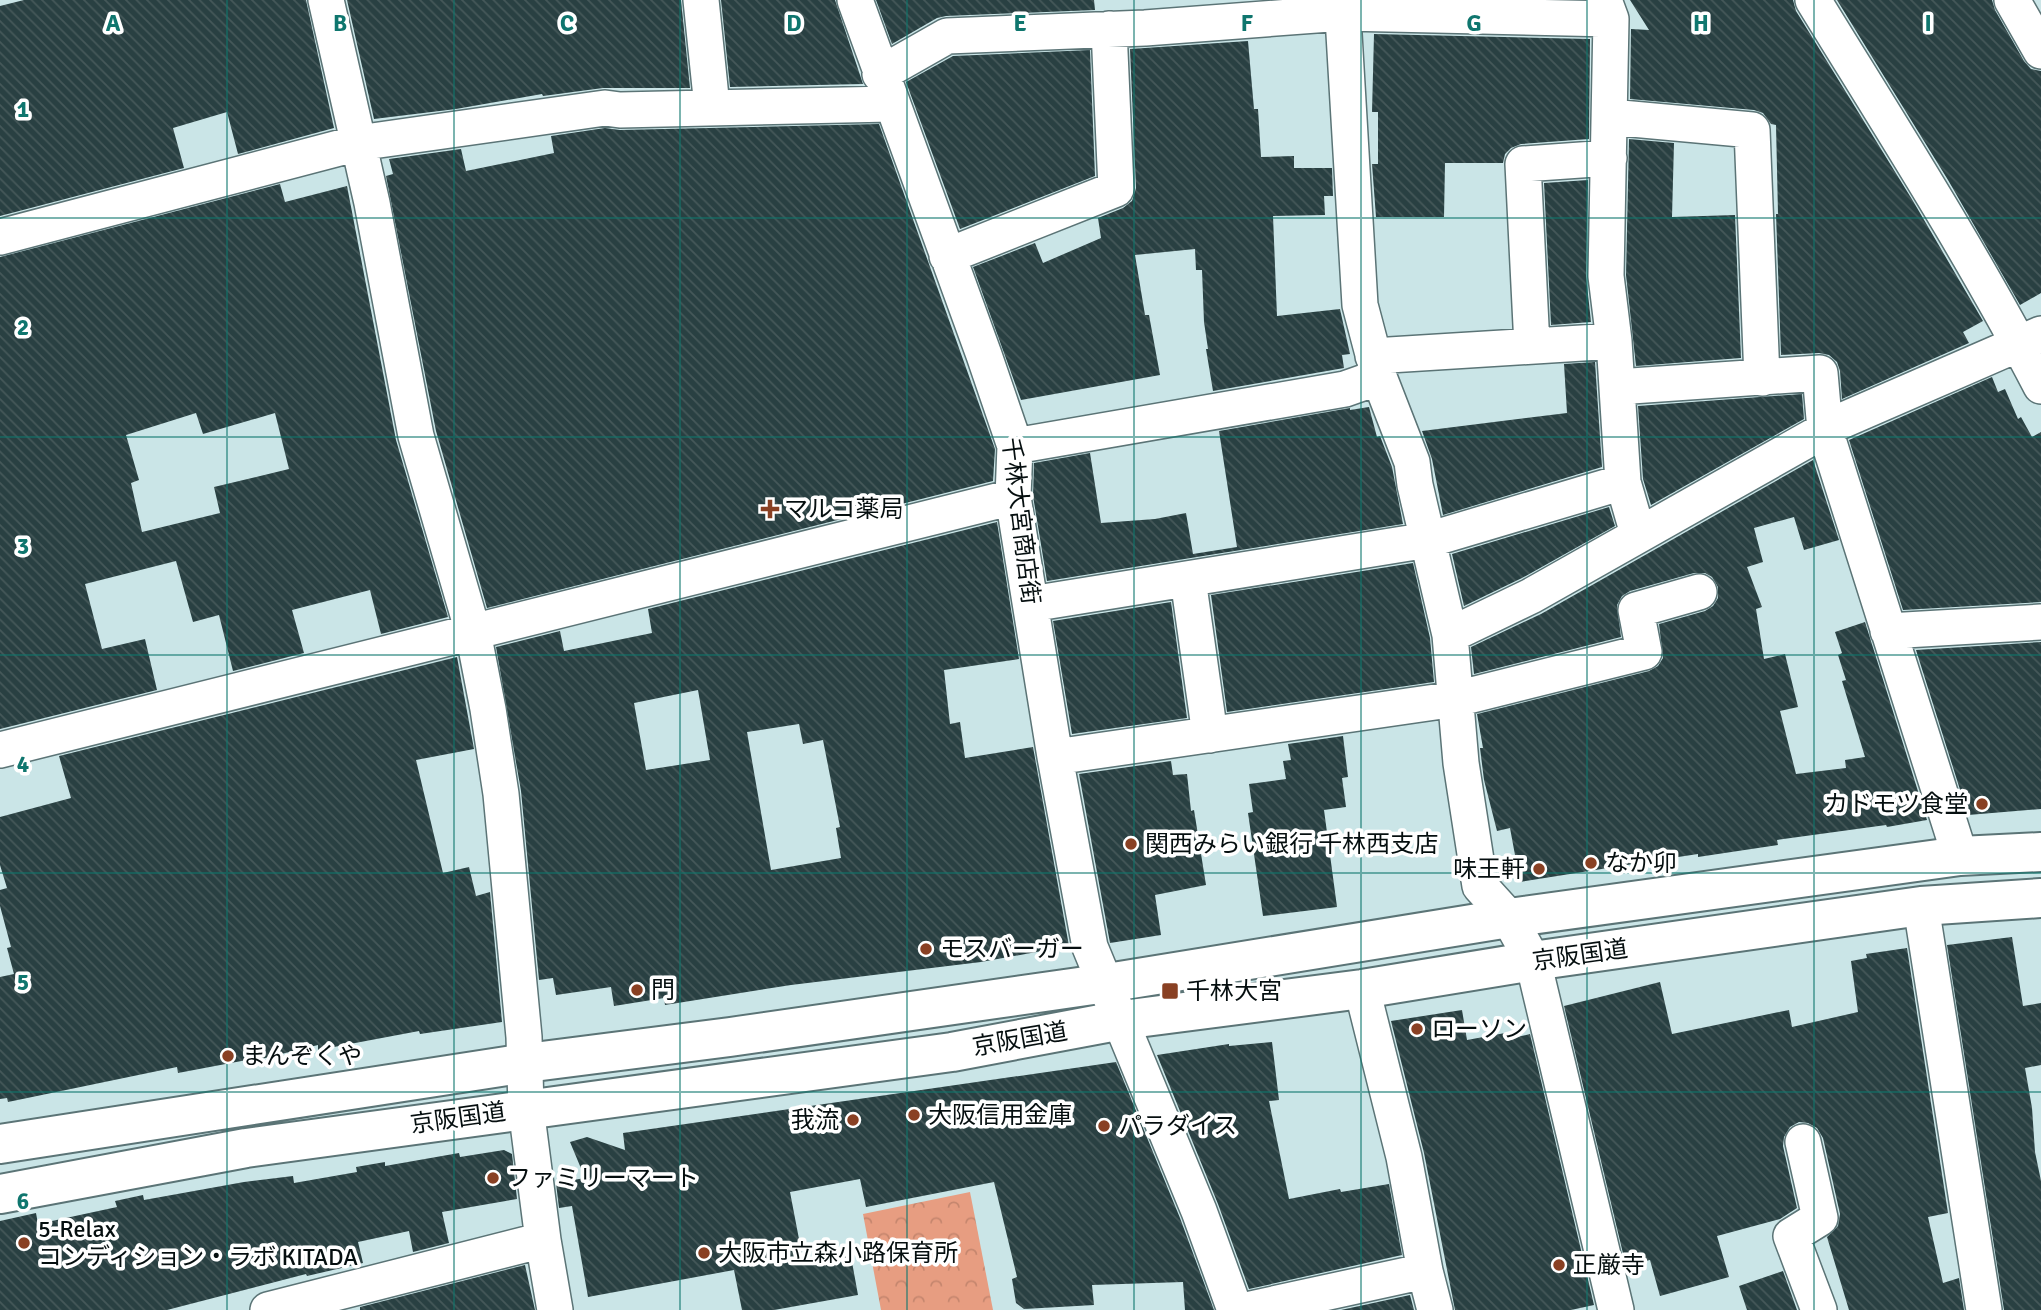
<svg xmlns="http://www.w3.org/2000/svg" width="2041" height="1310" font-family="Signika,'Noto Sans JP',sans-serif">
<style>
.park{fill:url(#park-crowns)}
.building{fill:url(#building-back-hatch);fill-rule:evenodd}
.lines{fill:none;stroke-linecap:round;stroke-linejoin:round}
.street-casing{stroke:#5b7476;stroke-width:38}
.highway-casing{stroke:#5b7476;stroke-width:42}
.street{stroke:#fff;stroke-width:35}
.highway{stroke:#fff;stroke-width:38}
.grid{fill:none;stroke:#0f766e;stroke-width:2;stroke-opacity:0.55}
.poi-dot{fill:#894023;stroke:#fff;stroke-width:2.5}
.labels{text-anchor:middle;stroke-width:7;stroke-linejoin:round;paint-order:stroke}
.poi-label{font-size:24px;fill:#050e0f;stroke:#fff;text-anchor:start}
.street-label{font-size:24px;fill:#050e0f;stroke:#fff}
.grid-label{font-size:23px;text-anchor:middle;font-weight:bold;fill:#0f766e;stroke:#fff;stroke-width:7;stroke-linejoin:round;paint-order:stroke}
</style>
<defs>
<pattern id="park-crowns" width="20" height="18" patternUnits="userSpaceOnUse" patternTransform="scale(1.75)"><rect width="20" height="18" fill="#e79d81"/><path d="M2 6a3 3 0 1 1 6 0M12 15a3 3 0 1 1 6 0" fill="none" stroke="#c5866e"/></pattern>
<pattern id="building-back-hatch" width="6" height="6" patternUnits="userSpaceOnUse" patternTransform="scale(1.75)"><rect width="6" height="6" fill="#294042"/><path d="M-1 5l2 2M0 0l6 6M5-1l2 2" fill="none" stroke="#455859"/></pattern>
</defs>
<rect width="100%" height="100%" fill="#cae5e7"/>
<path class="park" d="M970 1192 993 1310H881L863 1214Z"/>
<path class="building" d="M24 0H306L334 128 238 154 227 112 173 128 184 168 0 216V6Z
M347 0H681L690 88H603L543 96 542 94 456 109 374 119Z
M721 0H835L863 84 730 87Z
M876 0H1094L1095 10 946 16 937 18 892 44Z
M1630 0H1793L1796 11 1913 201 1983 321 1963 332 1969 343 1842 399 1840 371 1837 362 1829 355 1819 353 1781 355 1776 214H1778L1776 125 1771 124 1763 113 1754 110 1630 99 1631 29 1649 30Z
M1837 0H1992L1995 10 2024 61 2031 69 2041 71V293L2020 305 1948 180Z
M1374 34 1590 39 1589 139 1521 144 1511 148 1505 154 1503 163H1445L1444 217H1376L1372 164H1378V112H1372Z
M1248 41 1254 109H1258L1261 157 1294 156V168H1332L1333 196H1324L1325 215 1273 216 1277 316 1340 309 1350 354 1342 355 1344 368 1213 391 1206 349H1208L1204 322 1202 270H1196L1195 249 1135 255 1145 315H1149L1160 375 1021 400 973 267 1035 243 1043 263 1101 238 1098 218 1123 208 1132 201 1136 188 1130 49Z
M1090 50 1095 176 960 229 906 82 953 56Z
M879 124 995 449 993 481 487 608 436 431 386 176 393 174 389 159 461 149 466 171 554 153 551 136 605 128 620 130Z
M1629 139 1674 143 1672 217 1735 215 1741 358 1636 366 1626 275Z
M1588 180 1586 276 1591 322 1551 325 1544 183Z
M280 184 285 202 347 186 396 440 448 617 381 634 370 590 292 610 304 653 233 671 219 615 193 622 176 561 85 584 102 649 145 639 157 690 0 729V257ZM196 413 203 434 275 413 289 469 214 487 220 513 142 532 131 483 139 480 126 435Z
M1595 362 1602 467 1443 515 1432 459 1422 431 1567 413 1564 364Z
M1992 377 1998 392 2005 389 2018 419 2021 417 2032 437 2041 432V602L1903 610 1849 440Z
M1802 394 1804 419 1651 505 1643 479 1638 406Z
M1369 407 1377 437 1380 436 1392 467 1403 524 1047 581 1033 496 1034 463 1090 453 1101 523 1155 519 1186 513 1193 554 1237 547 1219 431 1350 408V410Z
M1813 460 1839 540 1804 550 1794 517 1754 528 1763 562 1747 567 1762 607 1756 609 1764 659 1785 654 1798 707 1780 711 1796 774 1846 768 1845 760 1865 757 1842 681 1846 680 1838 655 1842 653 1835 632 1865 622 1927 820 1887 827 1886 825 1777 840 1778 845 1698 857V854L1665 859 1520 882 1510 828 1497 831 1484 780 1480 748H1483L1477 714 1649 671 1658 666 1663 658 1659 624 1705 611 1713 606 1718 598V587L1712 577 1705 573H1694L1630 591 1622 596 1617 605 1621 637 1474 674 1471 647 1541 614Z
M1609 507 1615 526 1522 578 1464 606 1452 554Z
M997 522 1019 659 944 670 950 724 960 722 965 758 1033 747 1069 946 981 962 791 985 665 1005 664 998 614 1006 611 987 556 995 553 978 539 980 521 791 496 647 560 631 564 651 652 633 648 609ZM698 690 710 760 646 770 634 703ZM799 724 803 744 823 740 840 827 836 828 841 858 771 870 747 732Z
M1413 563 1430 638 1434 682 1227 712 1211 595Z
M1171 602 1187 718 1072 734 1053 621Z
M2041 642V809L1968 815 1916 650Z
M457 657 474 749 416 760 443 873 469 867 476 896 490 892 502 1022 420 1034 419 1031 318 1050V1045L257 1060V1058L178 1073 177 1067 8 1102 7 1098 0 1099V977L14 974 7 948 11 947 0 906V890L7 888 0 865V817L71 798 59 756Z
M1343 736 1348 777 1342 778 1346 807 1324 810 1337 907 1263 916 1248 813 1253 812 1249 784 1286 779 1283 761 1291 760 1288 744Z
M1171 761 1173 775 1187 774 1191 811 1194 810 1206 885 1155 895 1161 935 1110 943 1079 774Z
M2012 937 2023 1006 2041 1003V1065L2025 1068 2032 1108 2035 1152 2041 1181V1310H2004L1947 945Z
M1907 948 1948 1213 1928 1217 1943 1283 1959 1278 1964 1310H1849L1827 1237 1838 1226 1840 1214 1823 1138 1817 1128 1808 1123 1799 1122 1790 1127 1784 1137 1783 1146 1797 1208 1780 1219 1717 1236 1729 1277 1660 1296 1650 1260 1626 1266 1564 1006 1660 982 1672 1034 1789 1010 1792 1027 1858 1012 1851 961 1867 958 1866 954Z
M1462 1010 1467 1040 1516 1031 1517 1037 1530 1034 1594 1305 1571 1310H1455L1424 1153 1391 1021Z
M1272 1042 1279 1100 1269 1101 1289 1199 1340 1189 1341 1192 1389 1184 1402 1255 1249 1289 1218 1204 1157 1055 1229 1044V1046Z
M1116 1062 1180 1218 1214 1310H1185L1183 1282 1092 1285 1094 1305 1024 1309 1016 1303 1012 1279 1017 1277 994 1182 866 1207 860 1179 790 1192 803 1260 850 1251 858 1295 774 1310H742L734 1270 588 1297 572 1206 559 1208 556 1183 585 1178 570 1142 587 1137 625 1150 623 1133Z
M504 1150 512 1154 517 1199 442 1212 449 1243 413 1252 409 1231 358 1242 363 1263 307 1276 306 1274 167 1310H0V1221L36 1213 38 1224 117 1207 115 1201 143 1195 144 1200 244 1182 293 1176 294 1183 357 1172 356 1167 385 1162V1166L459 1153 460 1157Z
M525 1265 535 1310H360V1307Z
M1783 1271 1797 1310H1747L1739 1286Z
M1410 1295 1414 1310H1341Z"/>
<g class="lines">
<g class="street-casing">
<path id="street" d="M326 0 372 203 416 436 473 632 488 709 501 794 524 1037 526 1108 543 1240 555 1310
M701 0 712 107
M855 0 984 355 1015 446 1013 497 1055 757 1090 947 1199 1211 1235 1310
M1342 0 1360 305 1379 377 1412 462 1415 485 1450 635 1461 763 1480 886 1509 918 1533 961 1616 1310
M1604 0 1611 19 1606 276 1614 341 1623 482 1638 534
M1813 0C1891 127 1972 253 2041 386
M2012 0 2041 51
M880 74 947 36 1145 28 1343 13 1611 19
M1610 117 1752 130 1762 378
M0 237 358 143 605 108 620 110 891 104
M947 256 1116 189 1109 29
M1532 346 1523 164 1609 158
M1373 356 1614 341
M1617 387 1820 373 1825 430 1960 856
M1015 446 1345 389 1379 377
M1188 579 1210 735
M1031 604 1428 540 1623 482
M1888 631 2041 622
M1450 635 1531 596 1839 422 2041 334
M0 750 1013 497
M1055 757 1456 699 1644 652 1636 610 1699 592
M1921 906 1984 1310
M1362 989 1404 1157 1425 1271 1435 1310
M1803 1142 1820 1218 1791 1236 1819 1310
M268 1310 543 1240
M1246 1310 1425 1271"/>
</g>
<g class="highway-casing">
<path id="highway" d="M0 1144 526 1063 730 1037 1107 983 1509 918 1960 856 2041 852
M0 1194 246 1148 952 1052 1122 1020 1362 989 1533 961 1921 906 2041 898"/>
</g>
<use href="#street" class="street"/>
<use href="#highway" class="highway"/>
</g>
<path class="grid" d="M227 0V1310M454 0V1310M680 0V1310M907 0V1310M1134 0V1310M1361 0V1310M1587 0V1310M1814 0V1310M0 218H2041M0 437H2041M0 655H2041M0 873H2041M0 1092H2041"/>
<g class="poi-dot">
<path d="M766.5 498.5h7v7h7v7h-7v7h-7v-7h-7v-7h7z"/>
<circle cx="1982" cy="804" r="7"/>
<circle cx="1131" cy="844" r="7"/>
<circle cx="1591" cy="863" r="7"/>
<circle cx="1539" cy="869" r="7"/>
<circle cx="926" cy="949" r="7"/>
<circle cx="637" cy="990" r="7"/>
<rect x="1161" y="982" width="18" height="18" rx="3.5"/>
<circle cx="1417" cy="1029" r="7"/>
<circle cx="228" cy="1056" r="7"/>
<circle cx="914" cy="1115" r="7"/>
<circle cx="853" cy="1120" r="7"/>
<circle cx="1104" cy="1126" r="7"/>
<circle cx="493" cy="1178" r="7"/>
<circle cx="24" cy="1243" r="7"/>
<circle cx="704" cy="1253" r="7"/>
<circle cx="1559" cy="1265" r="7"/>
</g>
<g class="labels">
<g class="poi-label">
<text x="784" y="517">マルコ薬局</text>
<text x="1968" y="812" text-anchor="end">カドモツ食堂</text>
<text x="1145" y="852">関西みらい銀行 千林西支店</text>
<text x="1605" y="871">なか卯</text>
<text x="1525" y="877" text-anchor="end">味王軒</text>
<text x="940" y="957">モスバーガー</text>
<text x="651" y="998">門</text>
<text x="1186" y="999">千林大宮</text>
<text x="1431" y="1037">ローソン</text>
<text x="242" y="1064">まんぞくや</text>
<text x="928" y="1123">大阪信用金庫</text>
<text x="839" y="1128" text-anchor="end">我流</text>
<text x="1118" y="1134">パラダイス</text>
<text x="507" y="1186">ファミリーマート</text>
<text x="38" y="1237">5-Relax<tspan x="38" dy="28">コンディション・ラボ KITADA</tspan></text>
<text x="718" y="1261">大阪市立森小路保育所</text>
<text x="1573" y="1273">正厳寺</text>
</g>
<g class="street-label">
<text transform="translate(1021 521) rotate(83)" y="8">千林大宮商店街</text>
<text transform="translate(1580 955) rotate(-8)" y="8">京阪国道</text>
<text transform="translate(1020 1039) rotate(-10)" y="8">京阪国道</text>
<text transform="translate(458 1118) rotate(-8)" y="8">京阪国道</text>
</g>
</g>
<g class="grid-label">
<text x="113" y="31">A</text>
<text x="340" y="31">B</text>
<text x="567" y="31">C</text>
<text x="794" y="31">D</text>
<text x="1020" y="31">E</text>
<text x="1247" y="31">F</text>
<text x="1474" y="31">G</text>
<text x="1701" y="31">H</text>
<text x="1928" y="31">I</text>
<text x="23" y="117">1</text>
<text x="23" y="335">2</text>
<text x="23" y="554">3</text>
<text x="23" y="772">4</text>
<text x="23" y="990">5</text>
<text x="23" y="1209">6</text>
</g>
</svg>
